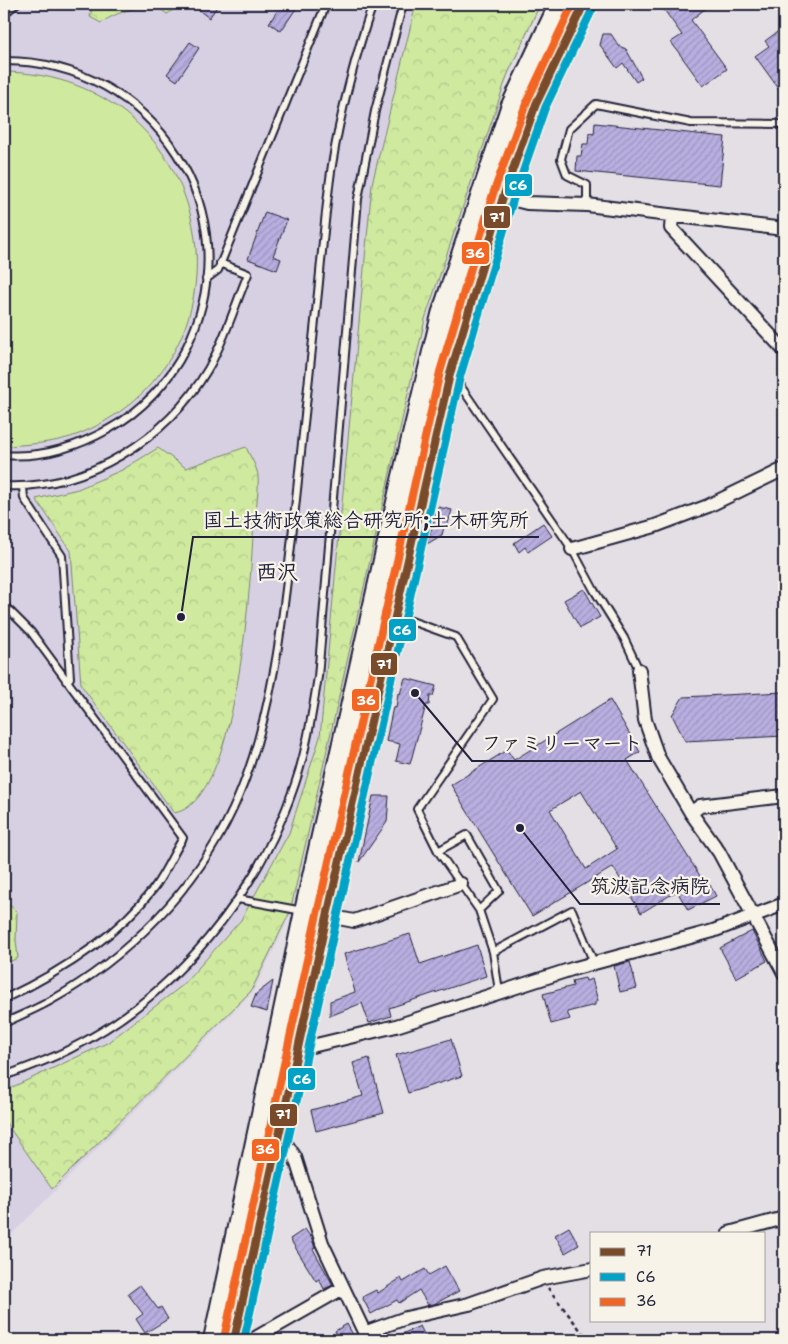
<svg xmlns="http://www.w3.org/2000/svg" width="788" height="1344" font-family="'Shantell Sans','Klee One',sans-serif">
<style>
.built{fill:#d7d0e3}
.grass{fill:#cfe99f;stroke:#78866d}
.forest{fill:url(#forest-crowns);stroke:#78866d}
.building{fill:url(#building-hatch);stroke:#22223b;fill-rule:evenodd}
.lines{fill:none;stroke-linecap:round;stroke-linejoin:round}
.lane-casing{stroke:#22223b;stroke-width:10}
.street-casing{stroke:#22223b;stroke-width:16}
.highway-casing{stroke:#22223b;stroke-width:28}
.path{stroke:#22223b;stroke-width:2.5;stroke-dasharray:4 4;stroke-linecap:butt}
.lane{stroke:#f7f3e8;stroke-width:6}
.street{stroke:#f7f3e8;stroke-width:12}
.highway{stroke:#f7f3e8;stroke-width:24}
.bus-1-casing{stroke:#f7f3e8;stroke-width:11}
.bus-2-casing{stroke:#f7f3e8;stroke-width:11}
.bus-3-casing{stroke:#f7f3e8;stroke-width:11}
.bus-1{stroke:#7a4b2a;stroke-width:8}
.bus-2{stroke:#02a2c7;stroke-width:8}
.bus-3{stroke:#f26522;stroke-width:8}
.labels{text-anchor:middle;stroke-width:4.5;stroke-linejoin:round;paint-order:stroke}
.quarter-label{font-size:21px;font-weight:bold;fill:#22223b;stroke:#f7f3e8}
.leader{fill:none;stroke:#22223b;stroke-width:2}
.callout-dot{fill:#22223b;stroke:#f7f3e8;stroke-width:2}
.callout-label{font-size:20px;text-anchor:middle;font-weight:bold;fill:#22223b;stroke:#f7f3e8;stroke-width:4.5;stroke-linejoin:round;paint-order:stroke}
.line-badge{stroke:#f7f3e8;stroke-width:2}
.badge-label{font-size:14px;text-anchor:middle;font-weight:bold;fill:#fff}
</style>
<defs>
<pattern id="forest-crowns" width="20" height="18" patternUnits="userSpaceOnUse" patternTransform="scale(1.25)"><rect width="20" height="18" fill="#cfe99f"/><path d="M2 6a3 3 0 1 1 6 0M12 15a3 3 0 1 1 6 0" fill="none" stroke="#b1c88a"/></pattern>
<pattern id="building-hatch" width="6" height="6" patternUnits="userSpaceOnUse" patternTransform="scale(1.25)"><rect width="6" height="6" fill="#b8aedf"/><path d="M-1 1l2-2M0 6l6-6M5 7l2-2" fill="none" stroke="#9e95c0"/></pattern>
</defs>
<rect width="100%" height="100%" fill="#e4dee5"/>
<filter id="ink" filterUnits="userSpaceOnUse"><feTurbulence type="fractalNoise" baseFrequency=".02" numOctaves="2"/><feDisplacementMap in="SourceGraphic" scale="10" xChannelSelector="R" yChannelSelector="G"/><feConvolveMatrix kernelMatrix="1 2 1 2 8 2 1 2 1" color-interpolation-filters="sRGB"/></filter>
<g filter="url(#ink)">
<path class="built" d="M4 4H542L508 77 426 320 291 914 253 992 4 1242Z"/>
<path class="grass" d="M4 72C216 75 270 355 79 434 56 443 32 444 8 446H4Z"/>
<path class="forest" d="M93 4H173V10L167 14 155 5C134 8 118 11 101 23L90 17Z
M416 4H540L507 76 425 319 290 912 251 991 52 1189 4 1120V1091L107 1043 183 985 241 920 289 833 320 737 372 184Z
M246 447C249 455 255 463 257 471 261 483 254 521 253 536 250 588 237 804 174 813L81 685 71 551 36 499 78 489 122 470 158 448 186 468Z
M4 900 17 912 16 940 18 958 4 964Z"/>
<path class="building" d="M191 4H219L209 18Z
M282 4H299L281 31 269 23Z
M660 4H711L691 20 727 69 703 86 671 42 682 35Z
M784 27V96L755 56 769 46 765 41Z
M603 34H611L619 46 626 49 642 78 636 82 623 63 617 68 600 45Z
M190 42 199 48 177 81 167 74Z
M595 123 725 137 720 185 576 171 577 156H581L583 144H588L589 133 594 134Z
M265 212 287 220 273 256 281 259 277 270 248 259Z
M438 507 452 510 447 527H444L442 535 427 544Z
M543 523 552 536 528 552 525 547 519 552 514 543Z
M584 589 600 617 580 628 564 600Z
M405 678 436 686 433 696H430L429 705H426L410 764 396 761 400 744 386 741 393 707 396 708 398 693 400 694Z
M784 692V736L685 741 672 715 683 697Z
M610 700 640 752 627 760 707 887 710 885 716 896 688 910 677 891 641 913 613 867 532 916 451 785 507 750 514 760ZM581 791 617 849 586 869 550 810Z
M373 796H389L387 822 359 862Z
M752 931 767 961 736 978 720 948Z
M410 934 420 964 477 945 486 976 389 1008 391 1016 369 1023 362 1003 330 1016V1001L355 992 344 954Z
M630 962 637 988 620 992 614 966Z
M585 978 586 981 592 979 598 1001 595 1003V1005L567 1012 570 1019 551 1024 543 994 573 986 572 981Z
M273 981 267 1012 251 1007 256 994Z
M451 1039 462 1076 408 1093 396 1055Z
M369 1058 384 1113 316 1131 311 1110 363 1096 353 1063Z
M569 1227 579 1245 565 1253 555 1235Z
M305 1229 312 1239 315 1248 313 1249 333 1285 324 1289 319 1279 316 1281 290 1239Z
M445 1266 459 1291 434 1304 428 1305 419 1290 399 1303 397 1300 371 1314 363 1299 364 1296 376 1290 378 1293 401 1278 403 1282 425 1269 429 1275Z
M140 1285 158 1309 161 1307 168 1319 145 1333 136 1319 143 1314 128 1294Z
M347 1324 356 1340H340L335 1331Z
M420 1326 427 1340H388Z"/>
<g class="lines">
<g class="lane-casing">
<path id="lane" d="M4 14 16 4
M4 61C153 60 254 213 186 348 169 382 142 411 109 429 77 447 40 458 4 455
M587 205V185L567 175 561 159 569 129 596 104 691 123 784 124
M206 279 218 270 326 4
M455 378 572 549 594 590 624 638 639 670
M4 486C86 490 167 439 208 369 225 340 235 305 248 274L220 263
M23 487 24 498 62 556 70 678 66 681
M4 605 31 632 183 838C173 854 165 873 154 888 116 938 59 973 4 999
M400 617 456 637 493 699 417 809 438 851 479 910 493 952
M438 851 467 835 499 891 479 910
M238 899 303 911
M499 991 493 952 572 910 594 963
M4 1023C19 1016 36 1009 50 1001 127 958 196 889 233 809 273 722 284 613 294 518 302 446 310 374 317 302 322 256 325 210 332 165 340 114 356 53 373 4
M4 1076C26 1068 49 1060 70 1049 176 996 258 894 295 784 307 749 312 713 318 677L358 199 375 111 403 4"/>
</g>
<g class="street-casing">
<path id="street" d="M499 196 527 203 587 205 784 229
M672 217 671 228 784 350
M572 549 655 526 708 506 784 469
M639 670 645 720 658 757 691 813 719 852 784 973
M691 813 700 806 784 796
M323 915 354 921 461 884
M295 1050 396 1026 572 969 713 931 784 904
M280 1135 295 1157 322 1243 368 1340
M729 1233 784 1218
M364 1333 406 1318 469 1304 543 1278 592 1269
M252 1340 343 1288"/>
</g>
<g class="highway-casing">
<path id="highway" d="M216 1340 307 912 403 485 444 315 513 108 562 4
M234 1340 327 916 450 374 503 197 536 104 584 4"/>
</g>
<path class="path" d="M548 1288 588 1340"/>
<use href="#lane" class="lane"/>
<use href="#street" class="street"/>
<use href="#highway" class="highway"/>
<g class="bus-1-casing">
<path id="bus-1" d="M234 1340 327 916 450 374 503 197 536 104 584 4"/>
</g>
<g class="bus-2-casing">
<path id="bus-2" d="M244 1340 337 918 460 377 513 200 545 108 593 8"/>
</g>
<g class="bus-3-casing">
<path id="bus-3" d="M224 1338 317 914 440 372 493 194 527 101 573 4"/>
</g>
<use href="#bus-1" class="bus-1"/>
<use href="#bus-2" class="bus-2"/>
<use href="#bus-3" class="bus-3"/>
</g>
</g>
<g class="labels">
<g class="quarter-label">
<text x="277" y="579">西沢</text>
</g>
</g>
<path class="leader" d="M181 617L193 537H539M415 693L472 761H652M520 828L580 904H720"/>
<g class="callout-dot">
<circle cx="181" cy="617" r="5"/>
<circle cx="415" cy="693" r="5"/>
<circle cx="520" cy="828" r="5"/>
</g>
<g class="callout-label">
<text x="366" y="527">国土技術政策総合研究所;土木研究所</text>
<text x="562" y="750">ファミリーマート</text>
<text x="650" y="893">筑波記念病院</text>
</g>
<g class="line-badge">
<rect x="504" y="173" width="29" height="24" rx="5" fill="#02a2c7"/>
<rect x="483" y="205" width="28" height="24" rx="5" fill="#7a4b2a"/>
<rect x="461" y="241" width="29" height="24" rx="5" fill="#f26522"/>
<rect x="388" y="618" width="29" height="24" rx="5" fill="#02a2c7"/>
<rect x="370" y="652" width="28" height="24" rx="5" fill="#7a4b2a"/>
<rect x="351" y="688" width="29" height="24" rx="5" fill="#f26522"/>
<rect x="287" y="1067" width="29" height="24" rx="5" fill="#02a2c7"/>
<rect x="269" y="1103" width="29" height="24" rx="5" fill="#7a4b2a"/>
<rect x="251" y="1138" width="29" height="24" rx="5" fill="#f26522"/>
</g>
<g class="badge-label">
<text x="518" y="190">C6</text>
<text x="497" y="222">71</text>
<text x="475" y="258">36</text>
<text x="402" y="635">C6</text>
<text x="384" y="669">71</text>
<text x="366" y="705">36</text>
<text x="302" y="1084">C6</text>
<text x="283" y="1119">71</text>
<text x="265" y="1154">36</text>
</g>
<rect width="788" height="1344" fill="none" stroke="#f7f3e8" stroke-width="20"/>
<rect x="10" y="10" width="768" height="1324" fill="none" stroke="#22223b" stroke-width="2" filter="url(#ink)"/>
<rect x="590" y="1232" width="175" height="90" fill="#f7f3e8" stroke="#a29fa3"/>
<rect x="600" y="1248" width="25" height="8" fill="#7a4b2a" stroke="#a29fa3"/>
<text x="636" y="1256" font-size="15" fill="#22223b">71</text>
<rect x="600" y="1273" width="25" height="8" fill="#02a2c7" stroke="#a29fa3"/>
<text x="636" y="1282" font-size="15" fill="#22223b">C6</text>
<rect x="600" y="1298" width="25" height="8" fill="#f26522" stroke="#a29fa3"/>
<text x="636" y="1306" font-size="15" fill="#22223b">36</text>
</svg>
